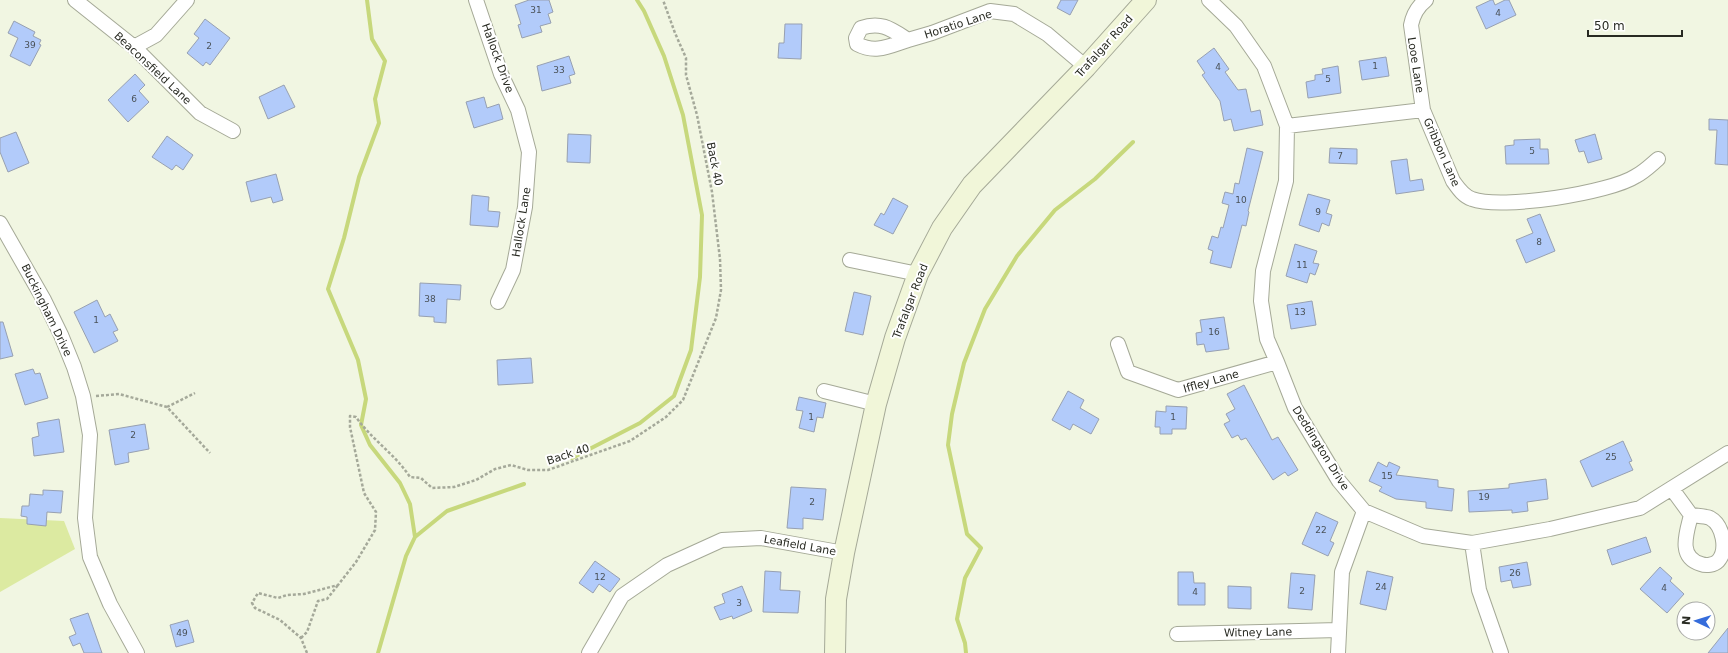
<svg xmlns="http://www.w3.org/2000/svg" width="1728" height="653" font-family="'DejaVu Sans',sans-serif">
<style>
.green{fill:#dceaa1}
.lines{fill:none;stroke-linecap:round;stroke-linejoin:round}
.stream{stroke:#c7d87c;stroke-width:4}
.building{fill:#b2cbfa;stroke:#97a0b1}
.street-casing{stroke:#a5a997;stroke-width:16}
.secondary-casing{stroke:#a5a997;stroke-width:22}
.path{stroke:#a5a99a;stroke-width:2.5;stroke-dasharray:3 2;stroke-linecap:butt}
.street{stroke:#fff;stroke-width:14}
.secondary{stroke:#f1f6d9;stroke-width:20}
.labels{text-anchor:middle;stroke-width:4;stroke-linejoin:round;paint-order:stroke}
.number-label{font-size:9px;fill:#4a5258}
.street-label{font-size:11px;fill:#282a22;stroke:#fff}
</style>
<rect width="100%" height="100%" fill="#f1f6e2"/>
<path class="green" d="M0 518 64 521 75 549 0 592Z"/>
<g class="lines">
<path class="stream" d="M367 0 372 39 385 61 375 99 379 123 359 177 344 238 328 289 358 360 366 399 361 425 370 445 400 483 410 504 415 537
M572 458 640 423 674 396 691 350 700 277 702 215 683 115 664 56 644 11 637 0
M378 653 406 556 415 537 447 511 524 484
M966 653 965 643 957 619 965 578 981 548 967 534 948 445 952 414 964 363 985 309 1017 256 1055 210 1095 179 1133 142"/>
</g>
<path class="building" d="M529 0H549L553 12 548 14 551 23 540 26 542 32 522 38 518 25 521 24 515 5Z
M1061 0H1078L1070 15 1057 8Z
M1491 0H1493L1495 5 1505 0H1509L1516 15 1486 29 1476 7Z
M205 19 230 38 210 65 206 62 203 66 187 53 199 38 194 34Z
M14 21 35 32 33 36 41 40 39 44 41 45 30 66 10 56 18 38 8 33Z
M785 24H802L801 59 778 58 779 43H784Z
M1214 48 1229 69 1225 72 1238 90 1246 89 1251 112 1260 110 1263 125 1234 131 1231 119 1224 121 1220 101 1202 75 1205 73 1197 61Z
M569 56 575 74 569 76 571 83 542 91 537 66Z
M1386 57 1389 76 1362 80 1359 61Z
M1338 66 1341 93 1308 98 1306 82 1315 80V75L1323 74 1322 69Z
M135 74 145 85 139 91 149 102 128 122 108 100Z
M284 85 295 107 268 119 259 97Z
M484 97 487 108 499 104 503 119 474 128 466 102Z
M1709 119 1728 120V165L1715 164 1717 130H1709Z
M16 132 29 163 8 172 0 152V138Z
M568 134 591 135 590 163 567 162Z
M1595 134 1602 159 1588 163 1584 151 1579 152 1575 140Z
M167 136 193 155 183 170 176 165 172 170 152 157Z
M1540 139V149H1548L1549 164H1506L1505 146 1514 145V140Z
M1247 148 1263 152 1248 211 1249 212 1246 226 1242 225 1231 268 1210 263 1213 251 1208 249 1212 236 1218 238 1221 227 1223 228 1229 205 1222 203 1225 192 1233 194 1235 183 1239 184Z
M1330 148 1357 149V164L1329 163Z
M1407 159 1410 181 1422 179 1424 190 1396 194 1391 161Z
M276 174 283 200 273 203 271 197 251 202 246 182Z
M1308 194 1330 200 1326 213 1332 215 1329 226 1322 223 1319 232 1299 225Z
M472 195 489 197 488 211 500 212 498 227 470 225Z
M893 198 908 206 893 234 874 225 881 213 884 215Z
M1540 214 1555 251 1526 263 1516 240 1533 233 1527 219Z
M1295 244 1317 251 1313 263 1319 264 1315 275 1310 273 1307 283 1286 276Z
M420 283 461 285 460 300 447 299 446 323 434 322V317L419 316Z
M854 292 871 296 863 335 845 331Z
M97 300 105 317 110 314 118 330 113 332 118 341 94 353 74 312Z
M1312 301 1316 325 1291 329 1287 305Z
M1224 317 1229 349 1206 352 1204 344 1197 345 1196 333 1202 332 1200 320Z
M0 322H3L13 356 0 359Z
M531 358 533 383 498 385 497 360Z
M33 369 35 374 40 373 48 398 25 405 15 374Z
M1244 385 1272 440 1278 437 1298 470 1288 476 1285 472 1273 480 1246 438 1241 440 1238 435 1232 438 1224 424 1230 421 1226 414 1235 409 1227 394Z
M1068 391 1084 400 1080 408 1099 419 1091 434 1073 424 1070 430 1052 420Z
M799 397 826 403 823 418 817 417 814 432 799 428 803 411 796 410Z
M1166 406 1187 407 1186 429H1172V434H1160V427H1155L1156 411 1166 412Z
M59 419 64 452 34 456 32 438 39 436 37 423Z
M145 424 149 449 128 453 129 462 115 465 109 430Z
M1623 441 1632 461 1629 462 1633 470 1592 487 1580 461Z
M1378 462 1387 467 1389 462 1400 467 1396 475 1438 480V487L1454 489 1452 511 1426 508V502L1396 499 1379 491 1382 487 1369 481Z
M1546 479 1548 499 1527 502 1528 511 1512 513V510L1469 512 1468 491 1509 488V484Z
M791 487 826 489 823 520 803 518V529L787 528Z
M43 490 63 491 61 513 47 512 46 526 27 524V517L21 516 22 506H29L30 494 43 495Z
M1316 512 1338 522 1330 541 1334 543 1328 556 1302 544Z
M1646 537 1651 552 1612 565 1607 550Z
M595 561 620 579 610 592 599 584 593 593 579 583Z
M1527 562 1531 585 1513 588 1511 580 1501 582 1499 567Z
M1660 567 1672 578 1670 581 1684 594 1667 613 1640 589Z
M765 571 781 572 780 590 800 591 798 613 763 612Z
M1367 571 1393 577 1386 610 1360 604Z
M1178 572H1193L1194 583H1205V605H1178Z
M1291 573 1315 575 1312 610 1288 608Z
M742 586 752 611 733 619 732 616 720 620 714 607 725 603 722 594Z
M1228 586 1251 587V609L1228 608Z
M88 613 102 653H84L80 643 73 646 69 637 76 634 70 619Z
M188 620 194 642 176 647 170 625Z
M1728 628V653H1708Z"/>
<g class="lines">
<g class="street-casing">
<path id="street" d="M75 0 134 47 200 113 233 131
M476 0 501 74 518 110 529 152 525 207 513 270 498 302
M1209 0 1236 26 1264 66 1287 126 1286 181 1263 271 1261 301 1267 339 1277 362 1295 408 1339 481 1364 511 1423 536 1472 543 1550 529 1640 508 1728 453
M1426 0C1417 7 1413 15 1411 25L1423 110 1453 181C1458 188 1463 196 1472 199 1501 210 1610 193 1636 176 1644 172 1651 165 1658 159
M908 40C889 46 876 54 857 44L856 38 861 28C881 21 891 29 908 40L932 33 990 11 1014 14 1047 34 1086 67
M134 47 156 35 187 0
M1287 126 1423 110
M0 223 44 300 61 335 74 367 83 396 90 435 85 518 90 557 110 604 137 653
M850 260 918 274
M1118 344 1128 372 1178 390 1277 362
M824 391 876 404
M1672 489 1691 515C1687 532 1677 557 1701 564 1706 566 1714 565 1718 561 1728 550 1723 525 1710 518 1705 516 1697 516 1691 515
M1472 543 1479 590 1501 653
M1177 634 1338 630
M589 653 622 596 667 565 722 540 761 538 844 553
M1338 653 1342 572 1364 511"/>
</g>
<g class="secondary-casing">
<path id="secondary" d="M835 653 836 599 844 553 876 404 895 338 918 274 942 228 972 185 1086 67 1146 0"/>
</g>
<path class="path" d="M96 396 119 394 167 407 210 453
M167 407 195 393
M301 638 307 632 318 601 327 599 338 585
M307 653 301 638 280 620 255 608 252 603 258 593 278 598 287 595 304 594 338 585 356 562 375 530 376 512 364 493 350 427V416L356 417C371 439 395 454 410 477L421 478 432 488 454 487 476 480 495 469 511 465 528 470H548L630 441 666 417 683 400 716 318 721 290 720 259 712 192 697 115 686 75V58L675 33 663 0"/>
<use href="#street" class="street"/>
<use href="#secondary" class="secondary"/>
</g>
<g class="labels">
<g class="number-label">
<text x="536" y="13">31</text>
<text x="1498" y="16">4</text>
<text x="30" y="48">39</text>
<text x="209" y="49">2</text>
<text x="1375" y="69">1</text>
<text x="1218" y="70">4</text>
<text x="559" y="73">33</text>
<text x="1328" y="82">5</text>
<text x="134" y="102">6</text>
<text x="1532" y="154">5</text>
<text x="1340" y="159">7</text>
<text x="1241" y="203">10</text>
<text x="1318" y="215">9</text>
<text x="1539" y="245">8</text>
<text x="1302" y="268">11</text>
<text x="430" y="302">38</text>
<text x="1300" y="315">13</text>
<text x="96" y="323">1</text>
<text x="1214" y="335">16</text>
<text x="811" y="420">1</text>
<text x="1173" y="420">1</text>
<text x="133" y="438">2</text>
<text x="1611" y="460">25</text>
<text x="1387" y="479">15</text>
<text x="1484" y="500">19</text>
<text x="812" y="505">2</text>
<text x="1321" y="533">22</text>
<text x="1515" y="576">26</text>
<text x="600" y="580">12</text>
<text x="1381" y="590">24</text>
<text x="1664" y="591">4</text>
<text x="1302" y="594">2</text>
<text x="1195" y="595">4</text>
<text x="739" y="606">3</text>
<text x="182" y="636">49</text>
</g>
<g class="street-label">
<text transform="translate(958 24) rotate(-18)" y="4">Horatio Lane</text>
<text transform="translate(1104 46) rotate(-48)" y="4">Trafalgar Road</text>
<text transform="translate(498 58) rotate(70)" y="4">Hallock Drive</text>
<text transform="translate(1416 65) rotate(81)" y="4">Looe Lane</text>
<text transform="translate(153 68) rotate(43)" y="4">Beaconsfield Lane</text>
<text transform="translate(1442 152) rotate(66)" y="4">Gribbon Lane</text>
<text transform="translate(715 164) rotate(79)" y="4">Back 40</text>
<text transform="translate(521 222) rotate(-81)" y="4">Hallock Lane</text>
<text transform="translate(910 301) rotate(-69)" y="4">Trafalgar Road</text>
<text transform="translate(47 310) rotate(64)" y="4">Buckingham Drive</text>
<text transform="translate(1211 381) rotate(-16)" y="4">Iffley Lane</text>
<text transform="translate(1321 448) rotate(58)" y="4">Deddington Drive</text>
<text transform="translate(568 454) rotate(-18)" y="4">Back 40</text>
<text transform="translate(800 545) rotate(10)" y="4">Leafield Lane</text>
<text transform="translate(1258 632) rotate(-1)" y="4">Witney Lane</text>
</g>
</g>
<g transform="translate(1696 621) rotate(274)"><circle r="19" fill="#ffffff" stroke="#a9aaa7"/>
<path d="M0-3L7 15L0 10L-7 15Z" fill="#356cdb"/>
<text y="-6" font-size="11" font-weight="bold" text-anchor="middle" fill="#282a22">N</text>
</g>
<path d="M1588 30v6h94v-6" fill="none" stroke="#282a22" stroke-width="2"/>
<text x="1594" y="30" font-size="12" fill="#282a22" stroke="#ffffff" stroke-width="3" paint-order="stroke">50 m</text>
</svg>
